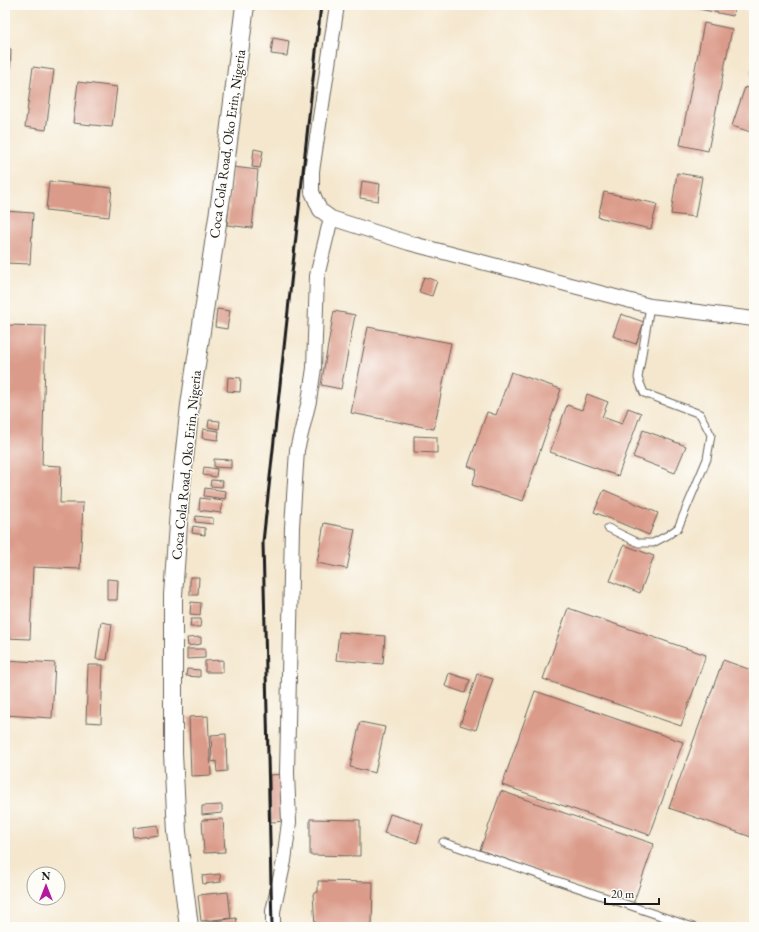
<svg xmlns="http://www.w3.org/2000/svg" width="759" height="932" font-family="'EB Garamond',serif">
<style>
.building{fill:#db9b8a}
.lines{fill:none;stroke-linecap:round;stroke-linejoin:round}
.service-casing{stroke:#68635a;stroke-width:9}
.minor-casing{stroke:#68635a;stroke-width:16}
.tertiary-casing{stroke:#68635a;stroke-width:20}
.service{stroke:#fff;stroke-width:7}
.minor{stroke:#fff;stroke-width:14}
.tertiary{stroke:#fff;stroke-width:18}
.rail{stroke:#1c1c1c;stroke-width:3}
.labels{text-anchor:middle;stroke-width:3;stroke-linejoin:round;paint-order:stroke}
.street-label{font-size:14px;fill:#1c1c1c;stroke:#fdfcf7}
</style>
<rect width="100%" height="100%" fill="#fdfcf7"/>
<filter id="ink" filterUnits="userSpaceOnUse"><feTurbulence type="fractalNoise" baseFrequency=".025" numOctaves="2"/><feDisplacementMap in="SourceGraphic" scale="8" xChannelSelector="R" yChannelSelector="G"/><feConvolveMatrix kernelMatrix="1 2 1 2 8 2 1 2 1" color-interpolation-filters="sRGB"/></filter>
<filter id="wash" filterUnits="userSpaceOnUse"><feTurbulence type="fractalNoise" baseFrequency=".012" numOctaves="4" result="noise"/><feDisplacementMap in="SourceGraphic" scale="16" xChannelSelector="R" yChannelSelector="G"/><feGaussianBlur stdDeviation="0.9" result="paint"/><feColorMatrix in="noise" values="0 0 0 0 0 0 0 0 0 0 0 0 0 0 0 0 0 1.4 0 .05"/><feComposite in="paint" operator="in"/></filter>
<g filter="url(#wash)">
<rect width="100%" height="100%" fill="#f4e7ce"/>
<g id="blocks">
<path class="building" d="M680 5H735L733 16Z
M704 23 732 29 708 151 680 145Z
M273 38 289 41 287 56 271 54Z
M5 48 11 49 10 74 5 73Z
M754 63V75L750 74Z
M33 67 54 70 46 130 25 127Z
M78 82 117 87 112 127 73 123Z
M745 87 754 90V133L732 126Z
M254 149 263 151 260 168 252 167Z
M233 167 258 170 252 228 227 225Z
M677 173 702 177 695 217 671 214Z
M49 181 112 188 109 217 46 210Z
M362 181 380 184 378 201 360 198Z
M604 192 657 204 651 229 598 217Z
M5 211 33 213 30 264 5 263Z
M424 277 437 281 432 296 419 292Z
M217 309 230 311 227 329 215 327Z
M334 311 355 315 341 389 321 385Z
M621 314 644 322 636 344 613 336Z
M5 325 46 326 42 465 61 466 60 503H83L80 569 33 567 30 639 5 638Z
M368 327 451 343 434 429 351 413Z
M511 372 561 389 523 501 472 485 477 470 468 466 487 412 496 415Z
M228 377 241 378 240 392 227 391Z
M587 394 608 402 602 417 622 424 628 408 641 413 618 476 550 452 567 405 582 410Z
M209 420 220 421 219 429 208 427Z
M203 429 219 431 218 440 202 438Z
M643 430 686 446 675 473 633 457Z
M414 436 437 437V453L414 452Z
M214 459 231 460V468L214 467Z
M204 467 217 469 216 477 203 475Z
M211 480 223 481 222 487 210 486Z
M205 488 226 491 225 499 204 496Z
M604 490 658 513 649 535 594 512Z
M200 498 223 501 221 513 199 510Z
M196 516 213 518V524L195 522Z
M324 523 355 529 347 569 317 563Z
M193 526 205 528V535L192 533Z
M624 545 654 556 640 593 610 581Z
M190 577H199L198 595H190Z
M107 579 118 580 117 600H107Z
M191 602 201 603 200 615 190 614Z
M568 608 706 655 681 726 543 679Z
M191 619H201L200 627H190Z
M101 622 112 624 107 660 96 659Z
M339 632 385 636 383 664 336 660Z
M201 637V644L188 646 187 638Z
M187 649H205V658L187 659Z
M5 660 55 663 52 718 5 715Z
M223 660V672H205V661Z
M723 660 754 671V838L669 808Z
M88 665H103L101 723 86 722Z
M187 669 200 670V677L186 676Z
M449 673 470 680 465 693 445 686Z
M477 674 493 679 476 730 460 725Z
M535 691 683 742 650 835 502 785Z
M208 716 211 775 191 776 189 717Z
M360 722 385 727 375 773 350 767Z
M226 734 227 771 217 772 216 761 212 762 211 735Z
M287 774V821L271 822 270 775Z
M501 791 654 844 633 904 480 850Z
M222 805V813L202 815V806Z
M390 814 423 824 417 843 384 833Z
M223 819 225 852 204 853 202 820Z
M310 819 360 820V856L310 855Z
M158 825 159 835 134 838 133 828Z
M220 874 221 882 203 884 202 876Z
M318 881 373 882 372 927 315 926 313 894 318 892Z
M228 892 231 918 201 921 198 895Z
M236 918 238 927H201V923Z"/>
</g>
</g>
<g filter="url(#ink)">
<use href="#blocks" fill-opacity="0" stroke="#68635a" stroke-width="1"/>
<g class="lines">
<g class="service-casing">
<path id="service" d="M608 528 639 543H653L668 535 678 528 707 459 711 435 700 414 644 393 638 378 650 306
M443 842 693 927"/>
</g>
<g class="minor-casing">
<path id="minor" d="M337 5 312 171V192L320 210 331 218 409 243 650 306 754 319
M273 927V911L284 861 289 822 287 773 292 527 297 450 309 401 314 368 317 276 331 218"/>
</g>
<g class="tertiary-casing">
<path id="tertiary" d="M189 927 177 832 173 753V595L180 496 190 405 222 190 245 5"/>
</g>
<use href="#service" class="service"/>
<use href="#minor" class="minor"/>
<use href="#tertiary" class="tertiary"/>
<path class="rail" d="M272 927 263 542 321 5"/>
</g>
</g>
<g class="labels">
<g class="street-label">
<text transform="translate(227 144) rotate(-82)" y="5">Coca Cola Road, Oko Erin, Nigeria</text>
<text transform="translate(186 465) rotate(-84)" y="5">Coca Cola Road, Oko Erin, Nigeria</text>
</g>
</g>
<rect width="759" height="932" fill="none" stroke="#fdfcf7" stroke-width="20"/>
<g transform="translate(46 886)"><circle r="19" fill="#fdfcf7" stroke="#a3a29f"/>
<path d="M0-3L7 15L0 10L-7 15Z" fill="#b5179e"/>
<text y="-6" font-size="11" font-weight="bold" text-anchor="middle" fill="#1c1c1c">N</text>
</g>
<path d="M605 898v6h54v-6" fill="none" stroke="#1c1c1c" stroke-width="2"/>
<text x="611" y="898" font-size="12" fill="#1c1c1c" stroke="#fdfcf7" stroke-width="3" paint-order="stroke">20 m</text>
</svg>
